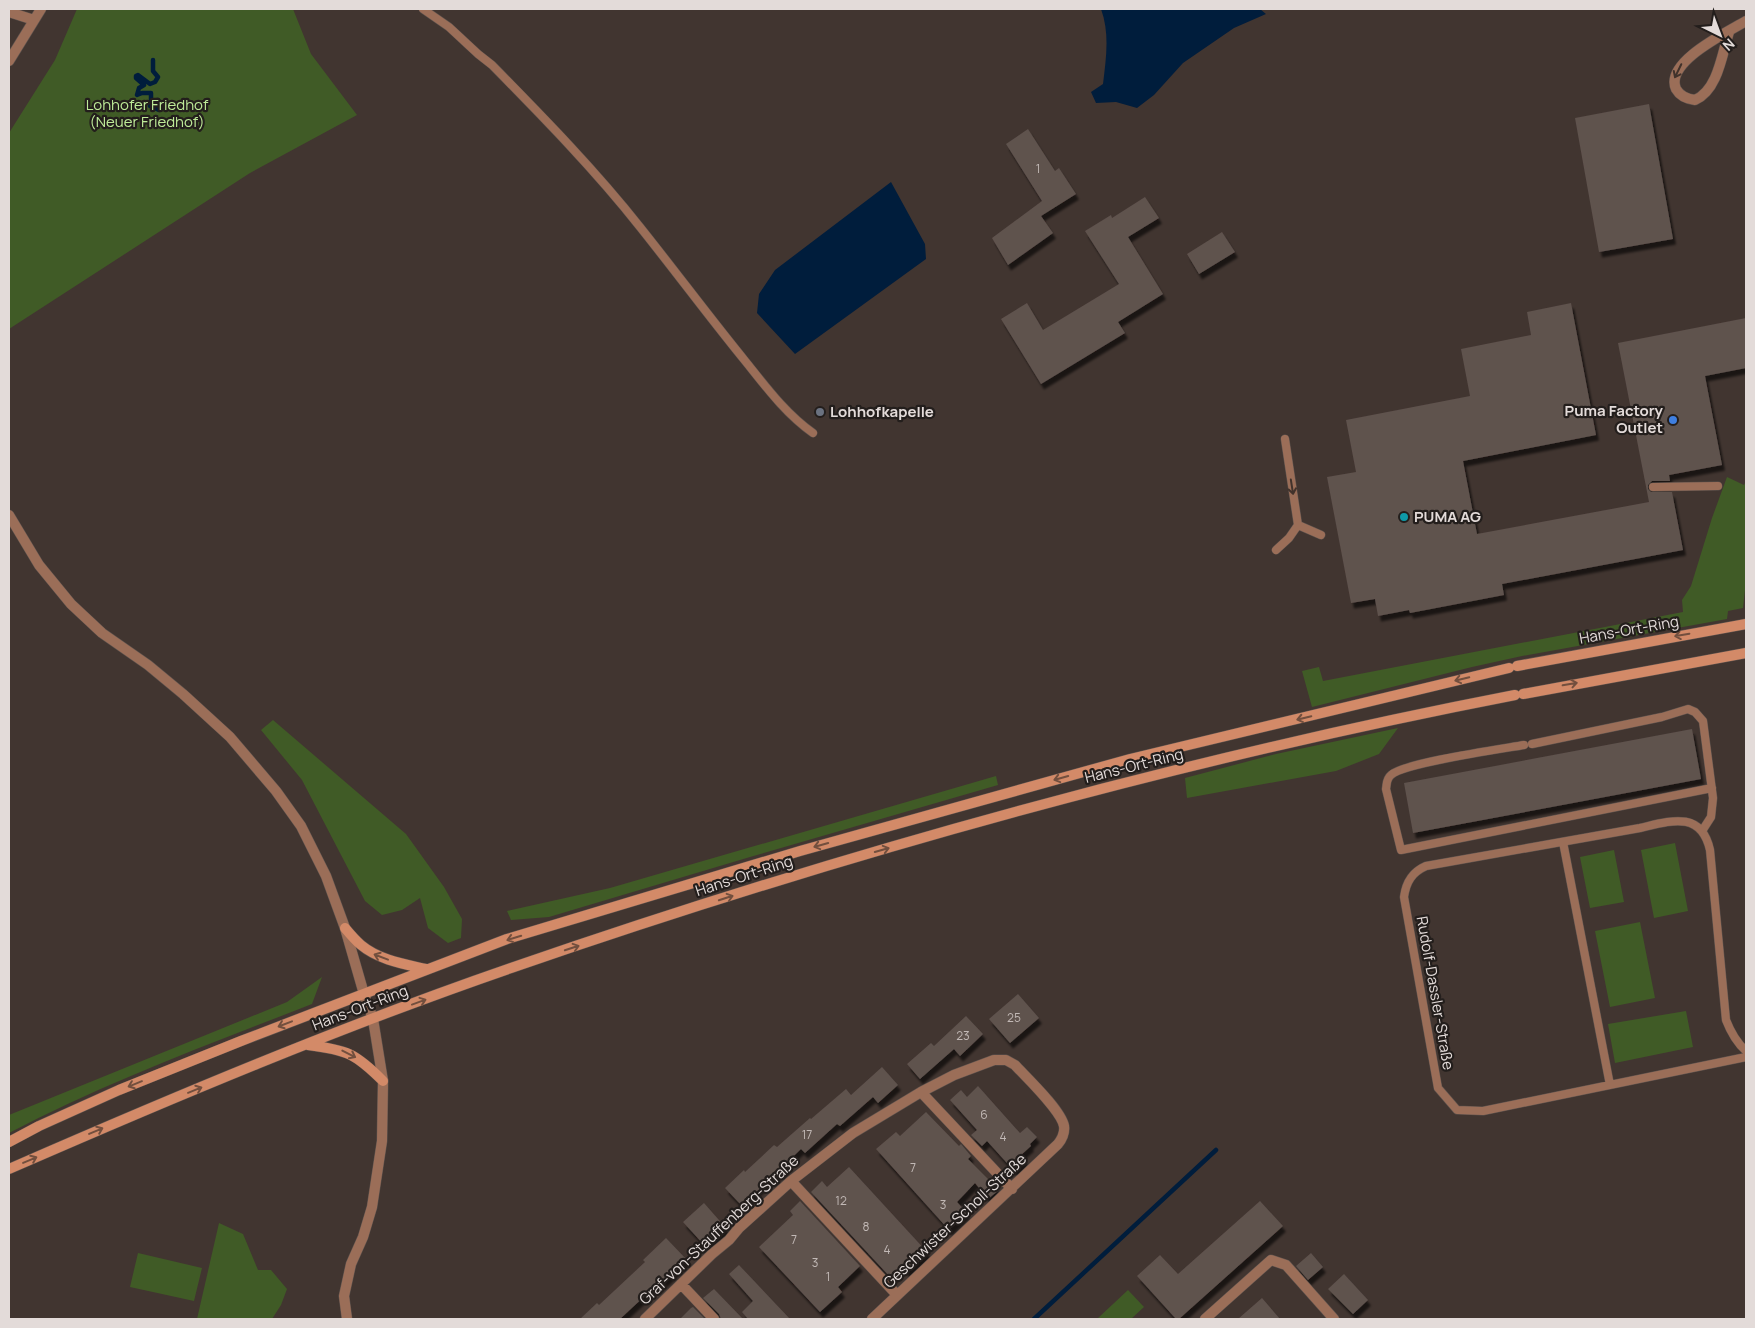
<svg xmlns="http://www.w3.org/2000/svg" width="1755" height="1328" font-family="Manrope,sans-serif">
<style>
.green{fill:#405b26}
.water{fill:#001d3c}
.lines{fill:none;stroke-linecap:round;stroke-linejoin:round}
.stream{stroke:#001d3c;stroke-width:4.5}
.building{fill:#5f524d;filter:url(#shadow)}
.service-casing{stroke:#5e534e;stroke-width:9}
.minor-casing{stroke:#5e534e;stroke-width:11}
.secondary-casing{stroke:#5e534e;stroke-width:11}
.service{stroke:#9b6e58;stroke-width:8}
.minor{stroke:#9b6e58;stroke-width:10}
.secondary{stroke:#d38a68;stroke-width:10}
.oneway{stroke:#41322b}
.oneway2{stroke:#724f3e}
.worship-dot{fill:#6b7280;stroke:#231e1c;stroke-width:2}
.shop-dot{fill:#3f7fe0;stroke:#231e1c;stroke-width:2}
.culture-dot{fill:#0f9aa8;stroke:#231e1c;stroke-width:2}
.labels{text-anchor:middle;stroke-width:4.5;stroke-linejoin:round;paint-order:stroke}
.number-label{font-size:12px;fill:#c2b9b6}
.park-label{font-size:15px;fill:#beeb98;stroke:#231e1c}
.poi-label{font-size:15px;font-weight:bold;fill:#e3dbd9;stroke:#231e1c;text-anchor:start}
.street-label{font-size:15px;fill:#e3dbd9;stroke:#231e1c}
</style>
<defs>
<filter id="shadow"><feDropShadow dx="3" dy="5.5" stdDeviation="1" flood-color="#0009"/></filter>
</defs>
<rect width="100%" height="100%" fill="#413530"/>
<path class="green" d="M77 9H293L311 54 357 115 250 173 9 329V133L55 60Z
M1727 477 1744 485 1746 481V581L1743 608 1728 611 1727 619 1522 656 1472 667 1312 707 1302 671 1319 667 1323 681 1683 612 1682 600 1691 586 1712 518Z
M273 720 406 834 444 887 462 919 461 938 448 943 428 928 420 898 402 910 382 915 365 901 302 780 261 730Z
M1398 728 1379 754 1336 771 1187 798 1185 778 1276 754Z
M996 776 998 785 750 857 549 917 511 920 507 911 610 888Z
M1675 843 1688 911 1654 918 1641 850Z
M1614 850 1624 902 1590 908 1580 857Z
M1640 922 1655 998 1610 1007 1595 931Z
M322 977 312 1004C210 1044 106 1082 9 1133V1115L287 1002Z
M1686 1011 1693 1047 1615 1063 1608 1024Z
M219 1223 243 1234 258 1270H271L287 1289 281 1305 272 1319H197Z
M138 1253 202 1268 194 1301 130 1287Z
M1128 1290 1144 1307 1131 1319H1097Z"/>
<path class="water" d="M1101 9H1260L1266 14 1234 28 1183 63 1154 95 1137 108 1116 102 1096 103 1091 92 1103 84C1106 58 1110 34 1101 9Z
M891 182 925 244 926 259 795 354 757 313 759 294 775 270Z"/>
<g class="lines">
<path class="stream" d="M150 106 159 110 161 104 158 100 151 101V93H142L137 95 139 88 144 85 136 78V76L138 75 150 84 155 82 158 77 153 71V60
M1034 1319 1216 1150"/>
</g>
<path class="building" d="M1649 104 1673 239 1599 252 1575 118Z
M1028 129 1055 171 1059 168 1076 194 1041 216 1053 233 1008 265 992 238 1042 201 1006 144Z
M1145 197 1159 218 1128 237 1163 294 1118 322 1125 333 1041 384 1001 319 1027 303 1043 330 1119 284 1085 231 1111 215 1112 218Z
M1222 232 1235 252 1199 274 1187 254Z
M1571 303 1596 435 1463 461 1477 534 1649 502 1618 343 1746 318V368L1705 376 1722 465 1669 475 1670 481H1652L1648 485V489L1651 492H1672L1683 550 1502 584 1504 595 1410 613 1409 610 1378 616 1375 599 1351 603 1327 477 1356 472 1346 420 1470 396 1461 349 1531 335 1527 312Z
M1692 729 1701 779 1413 833 1404 783Z
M1018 994 1039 1018 1010 1043 989 1019Z
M966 1016 983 1034 960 1056 954 1049 920 1079 907 1064 931 1043 934 1046Z
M882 1067 898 1085 878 1103 873 1097 840 1126 837 1124 805 1153 801 1149 742 1206 725 1188 744 1170 745 1172 774 1145 777 1147 810 1118 811 1119 846 1089 851 1095Z
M978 1086 1020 1133 1027 1127 1037 1137 1030 1144 1031 1146 1021 1155 1026 1161 1015 1172 987 1141 982 1146 971 1135 977 1130 950 1100 961 1090 967 1097Z
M926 1112 959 1146 961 1144 971 1156 968 1159 999 1190 988 1199 975 1183 957 1202 967 1213 949 1230 876 1149 896 1132 900 1136Z
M849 1167 928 1253 907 1272 903 1268 892 1279 811 1192 822 1181 827 1187Z
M800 1201 860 1266 838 1287 842 1292 820 1312 759 1247 793 1215 790 1211Z
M1260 1201 1283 1226 1179 1319H1176L1137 1276 1160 1255 1178 1274Z
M704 1203 726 1228 705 1246 683 1222Z
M666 1238 687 1260 664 1282 662 1280 620 1319H580L597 1303 599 1305 645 1262 643 1260Z
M1311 1253 1323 1267 1308 1280 1296 1266Z
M739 1265 790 1319H748L742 1312 753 1301 729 1274Z
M1344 1274 1368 1300 1353 1314 1328 1289Z
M714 1289 743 1319H721L719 1314 703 1298Z
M1262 1298 1280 1319H1238Z
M693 1307 705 1319H680L691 1308Z"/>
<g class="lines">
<g class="service-casing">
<path id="service" d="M423 9 449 27 478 54 492 65C543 117 595 170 640 227 676 272 710 318 746 362 766 387 786 414 813 433
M1653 487 1718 486
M1298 525 1321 535
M1276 550 1289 538 1298 525 1285 439
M1532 744 1662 717 1688 709 1695 712 1703 721 1713 798 1711 817 1702 831
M1524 745C1501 749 1403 763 1391 775 1386 779 1387 784 1386 789L1401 850 1712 788
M1563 842 1610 1085
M1746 1051C1736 1042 1731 1033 1726 1020L1710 850C1701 810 1670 821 1640 828L1426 866C1412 872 1406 882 1404 897L1438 1088 1457 1110 1483 1111 1746 1057"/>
</g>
<g class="minor-casing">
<path id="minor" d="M9 12 34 20
M1729 32C1722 54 1718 90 1695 100 1687 99 1680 96 1676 89 1664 62 1728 32 1746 21
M9 61 41 9
M9 515 39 565 71 604 102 633 148 665 183 694 230 737 276 791 301 826 326 876 345 928 364 994 373 1019 383 1081 382 1141 372 1207 363 1237 351 1264 344 1296 347 1319
M921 1092 1012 1189
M791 1181 897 1295
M681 1284 714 1319
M645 1319 712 1254 729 1240 739 1228 791 1181 853 1133 921 1092 954 1075 994 1060H1006L1015 1065C1027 1078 1061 1110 1064 1126 1065 1133 1062 1139 1058 1144L872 1319
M1205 1319 1271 1260 1286 1265 1334 1319"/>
</g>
<g class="secondary-casing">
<path id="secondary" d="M1517 666 1746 624
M1523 694 1746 653
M345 928C350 934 355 940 361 945 379 960 404 964 426 969
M308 1045C347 1050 355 1053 383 1081
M9 1142 39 1126 119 1090 241 1041 507 939 800 851 1130 759 1509 668
M9 1169C174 1097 340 1027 511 968 838 855 1174 761 1515 695"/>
</g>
<use href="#service" class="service"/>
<use href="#minor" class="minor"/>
<use href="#secondary" class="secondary"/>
</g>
<defs><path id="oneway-shaft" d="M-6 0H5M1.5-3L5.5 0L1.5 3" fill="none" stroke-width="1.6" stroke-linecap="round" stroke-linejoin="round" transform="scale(1.25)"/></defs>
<g class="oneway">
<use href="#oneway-shaft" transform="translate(1678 71) rotate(116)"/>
<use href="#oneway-shaft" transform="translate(1292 487) rotate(81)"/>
</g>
<g class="oneway2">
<use href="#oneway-shaft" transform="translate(1682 635) rotate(170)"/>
<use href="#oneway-shaft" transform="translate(1462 679) rotate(166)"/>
<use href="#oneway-shaft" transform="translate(1570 684) rotate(-10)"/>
<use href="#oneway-shaft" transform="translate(1304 718) rotate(167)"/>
<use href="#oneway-shaft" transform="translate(1061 778) rotate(164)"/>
<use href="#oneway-shaft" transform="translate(821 845) rotate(164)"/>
<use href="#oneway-shaft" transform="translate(882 850) rotate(-16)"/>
<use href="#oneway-shaft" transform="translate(726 898) rotate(-18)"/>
<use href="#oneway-shaft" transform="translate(514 938) rotate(163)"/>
<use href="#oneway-shaft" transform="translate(572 948) rotate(-18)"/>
<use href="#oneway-shaft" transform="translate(381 957) rotate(-159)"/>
<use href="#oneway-shaft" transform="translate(419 1002) rotate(-20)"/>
<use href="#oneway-shaft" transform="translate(285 1024) rotate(159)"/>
<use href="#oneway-shaft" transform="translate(349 1054) rotate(27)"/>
<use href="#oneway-shaft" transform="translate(135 1084) rotate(158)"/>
<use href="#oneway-shaft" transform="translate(195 1090) rotate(-22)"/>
<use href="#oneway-shaft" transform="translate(96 1131) rotate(-23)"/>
<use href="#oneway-shaft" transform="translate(30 1160) rotate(-23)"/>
</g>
<circle class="worship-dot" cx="820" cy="412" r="5"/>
<circle class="shop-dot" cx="1673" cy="420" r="5"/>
<circle class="culture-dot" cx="1404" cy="517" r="5"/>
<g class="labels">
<g class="number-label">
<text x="1038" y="173">1</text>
<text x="1014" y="1022">25</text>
<text x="963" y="1040">23</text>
<text x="984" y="1119">6</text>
<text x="807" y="1139">17</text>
<text x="1003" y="1141">4</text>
<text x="913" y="1172">7</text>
<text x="841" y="1205">12</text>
<text x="943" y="1209">3</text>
<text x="866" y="1231">8</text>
<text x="794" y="1244">7</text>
<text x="887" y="1254">4</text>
<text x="815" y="1267">3</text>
<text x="828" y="1281">1</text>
</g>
<g class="park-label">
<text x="147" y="110">Lohhofer Friedhof<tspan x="147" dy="17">(Neuer Friedhof)</tspan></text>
</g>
<g class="poi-label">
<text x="1663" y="416" text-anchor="end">Puma Factory<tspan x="1663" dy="17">Outlet</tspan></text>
<text x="830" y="417">Lohhofkapelle</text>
<text x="1414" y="522">PUMA AG</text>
</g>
<g class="street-label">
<text transform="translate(1629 630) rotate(-10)" y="5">Hans-Ort-Ring</text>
<text transform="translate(1134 766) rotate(-14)" y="5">Hans-Ort-Ring</text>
<text transform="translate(744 876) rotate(-18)" y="5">Hans-Ort-Ring</text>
<text transform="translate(1435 993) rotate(80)" y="5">Rudolf-Dassler-Straße</text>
<text transform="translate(360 1008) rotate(-21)" y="5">Hans-Ort-Ring</text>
<text transform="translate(955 1221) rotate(-43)" y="5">Geschwister-Scholl-Straße</text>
<text transform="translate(719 1230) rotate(-43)" y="5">Graf-von-Stauffenberg-Straße</text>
</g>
</g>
<rect width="1755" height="1328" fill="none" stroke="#e3dbd9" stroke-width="20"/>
<g transform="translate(1720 35) rotate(138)" stroke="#231e1c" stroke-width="4" paint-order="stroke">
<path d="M0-4L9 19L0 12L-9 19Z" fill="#e3dbd9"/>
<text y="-8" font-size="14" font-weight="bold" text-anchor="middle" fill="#e3dbd9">N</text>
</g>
</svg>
